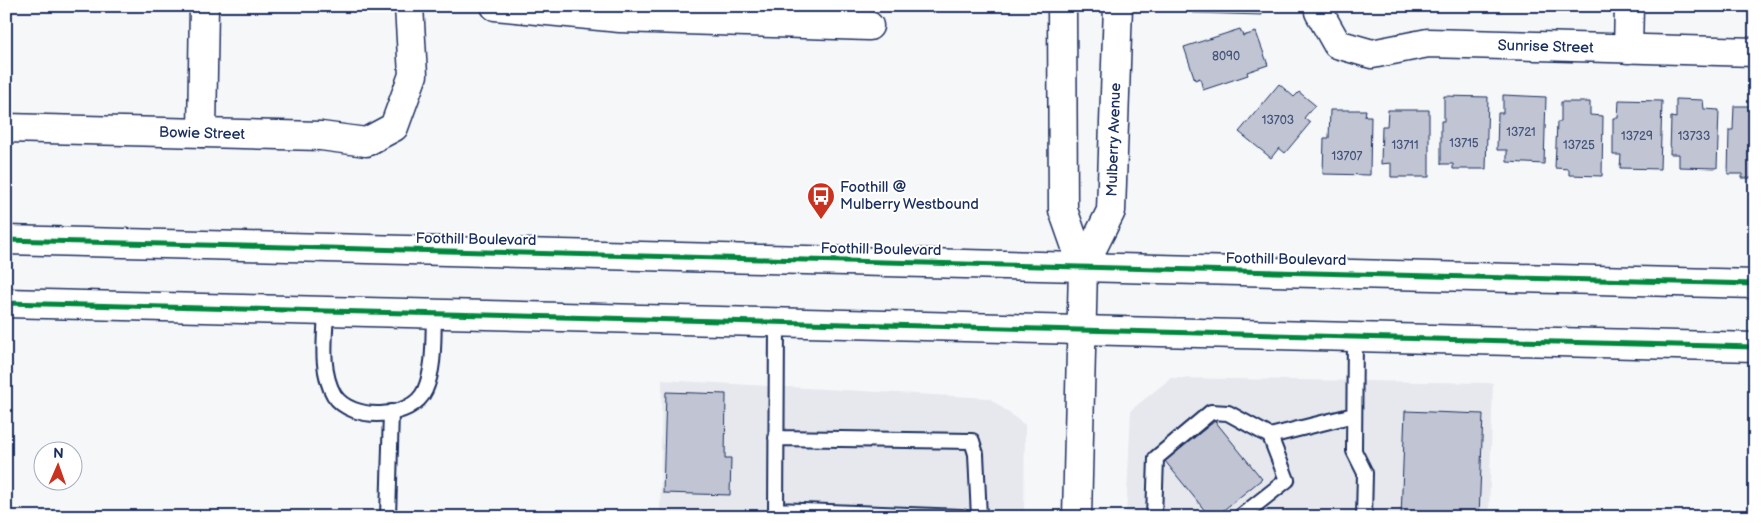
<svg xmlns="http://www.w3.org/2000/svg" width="1761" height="523" font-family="'Balsamiq Sans',sans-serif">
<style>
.built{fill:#e6e8ee}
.building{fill:#c0c4d3;stroke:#1b2f5e}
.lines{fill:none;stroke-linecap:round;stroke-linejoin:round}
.service-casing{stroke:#1b2f5e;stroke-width:18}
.minor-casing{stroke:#1b2f5e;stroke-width:31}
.tertiary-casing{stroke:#1b2f5e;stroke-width:31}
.primary-casing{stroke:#1b2f5e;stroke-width:31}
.service{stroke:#fff;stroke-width:14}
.minor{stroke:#fff;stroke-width:28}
.tertiary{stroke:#fff;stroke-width:28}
.primary{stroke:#fff;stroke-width:28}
.cycleway-casing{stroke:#fff;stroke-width:8}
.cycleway{stroke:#00873e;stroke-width:5}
.labels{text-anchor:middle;stroke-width:4;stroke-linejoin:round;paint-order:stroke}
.number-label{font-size:12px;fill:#44547b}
.street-label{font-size:15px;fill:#1b2f5e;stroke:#fff}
.poi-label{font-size:15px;fill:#1b2f5e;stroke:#fff;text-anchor:start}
</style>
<rect width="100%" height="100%" fill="#f6f7f9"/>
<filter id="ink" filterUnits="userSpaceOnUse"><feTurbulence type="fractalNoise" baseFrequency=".02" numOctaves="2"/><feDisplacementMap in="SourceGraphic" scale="10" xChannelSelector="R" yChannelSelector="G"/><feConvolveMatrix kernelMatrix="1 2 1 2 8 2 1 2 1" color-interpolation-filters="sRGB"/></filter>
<g filter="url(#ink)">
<path class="built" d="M1171 378 1493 383 1489 517H1126L1131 410Z
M662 380 989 398 1025 425 1024 517H660Z"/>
<path class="building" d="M1193 6H1263L1262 15 1193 13Z
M1704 6H1751V9L1704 8Z
M1240 29 1243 36 1256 32 1268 65 1247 72 1248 75 1203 90 1200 78 1195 80 1184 47Z
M1279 84 1294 97 1299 92 1315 105 1304 118 1310 123 1285 153 1279 148 1271 158 1239 132Z
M1503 95 1546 97 1544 164 1507 162V150H1497L1498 113H1503Z
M1444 96 1488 97 1486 169H1453V164H1441V121H1444Z
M1676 99 1703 100 1704 109 1719 110 1717 168 1679 167V154H1670L1671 117 1676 118Z
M1619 100 1662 101 1660 169 1620 168 1621 155H1613V118H1618Z
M1561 102H1590V115L1603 116 1602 176 1569 175V169L1555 168 1557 122H1561Z
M1734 106H1755V178H1742V174H1728L1729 130H1733Z
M1330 110H1366L1365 116H1371L1370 175 1323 174 1324 138H1329Z
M1388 110H1429V177H1391V163L1381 164 1382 126H1387Z
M666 392 726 394 725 458H731L730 495 663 493Z
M1405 411 1483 414 1479 517H1401Z
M1215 421 1262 479 1215 517H1210L1165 461Z"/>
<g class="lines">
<g class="service-casing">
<path id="service" d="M326 312C325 338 320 371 334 395 351 422 412 420 425 390 435 367 433 339 434 315
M1355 337 1354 451 1365 473 1364 517
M776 438 972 441 976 454 979 517
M776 510 962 517
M388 517 391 412
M776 517 777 323
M1154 517 1156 458 1211 412 1228 413 1270 436 1354 415
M1240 517 1287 480 1270 436"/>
</g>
<g class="minor-casing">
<g id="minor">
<path d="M495 6 620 18 869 26"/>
<path id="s1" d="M1320 6 1319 12 1337 44 1372 54 1428 43 1755 52"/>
<path d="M1628 49 1629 6"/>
<path id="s2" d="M6 128 321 136 366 142 394 127 413 75 409 6"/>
<path d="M202 133 204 6"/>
</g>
</g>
<g class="tertiary-casing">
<g id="tertiary">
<path d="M1062 6 1063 210 1083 267 1077 517"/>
<path id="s3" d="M1083 267 1111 211 1118 6"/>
</g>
</g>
<g class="primary-casing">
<path id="primary" d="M6 240 1755 284
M6 303 1755 347"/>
</g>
<use href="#service" class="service"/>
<use href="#minor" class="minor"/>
<use href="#tertiary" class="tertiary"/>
<use href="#primary" class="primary"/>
<g class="cycleway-casing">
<path id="cycleway" d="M6 240 1755 284
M6 303 1755 347"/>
</g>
<use href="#cycleway" class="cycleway"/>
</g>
</g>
<defs>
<g id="bus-pin" transform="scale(1.4375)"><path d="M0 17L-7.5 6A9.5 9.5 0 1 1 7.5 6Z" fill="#c8321e" stroke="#fff"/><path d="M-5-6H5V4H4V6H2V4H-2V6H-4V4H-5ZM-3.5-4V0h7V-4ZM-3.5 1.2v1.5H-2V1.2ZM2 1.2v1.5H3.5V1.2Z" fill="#fff"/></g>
</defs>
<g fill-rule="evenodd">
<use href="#bus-pin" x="821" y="196"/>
</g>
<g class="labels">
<g class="number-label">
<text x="1226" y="60">8090</text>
<text x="1278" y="124">13703</text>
<text x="1521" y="136">13721</text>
<text x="1637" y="140">13729</text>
<text x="1694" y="140">13733</text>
<text x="1464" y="147">13715</text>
<text x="1405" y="149">13711</text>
<text x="1579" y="149">13725</text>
<text x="1347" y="160">13707</text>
</g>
<g class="street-label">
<text dy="5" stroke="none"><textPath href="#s1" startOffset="254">Sunrise Street</textPath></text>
<text dy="5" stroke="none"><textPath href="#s2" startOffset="196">Bowie Street</textPath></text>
<text dy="5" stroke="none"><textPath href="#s3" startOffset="134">Mulberry Avenue</textPath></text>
<text transform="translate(476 239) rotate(1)" y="5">Foothill Boulevard</text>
<text transform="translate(881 249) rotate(1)" y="5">Foothill Boulevard</text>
<text transform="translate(1286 259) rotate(1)" y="5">Foothill Boulevard</text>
</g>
<g class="poi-label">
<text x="840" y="192">Foothill @<tspan x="840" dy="17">Mulberry Westbound</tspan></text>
</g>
</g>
<rect width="1761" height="523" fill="none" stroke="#fff" stroke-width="25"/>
<rect x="12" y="12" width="1736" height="498" fill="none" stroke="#1b2f5e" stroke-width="2" filter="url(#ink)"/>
<g transform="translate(58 466) rotate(2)"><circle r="24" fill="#ffffff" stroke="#a4acbf"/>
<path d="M0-4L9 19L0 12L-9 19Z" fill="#c8321e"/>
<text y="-8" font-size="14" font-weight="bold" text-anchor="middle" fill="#1b2f5e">N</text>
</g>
</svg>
